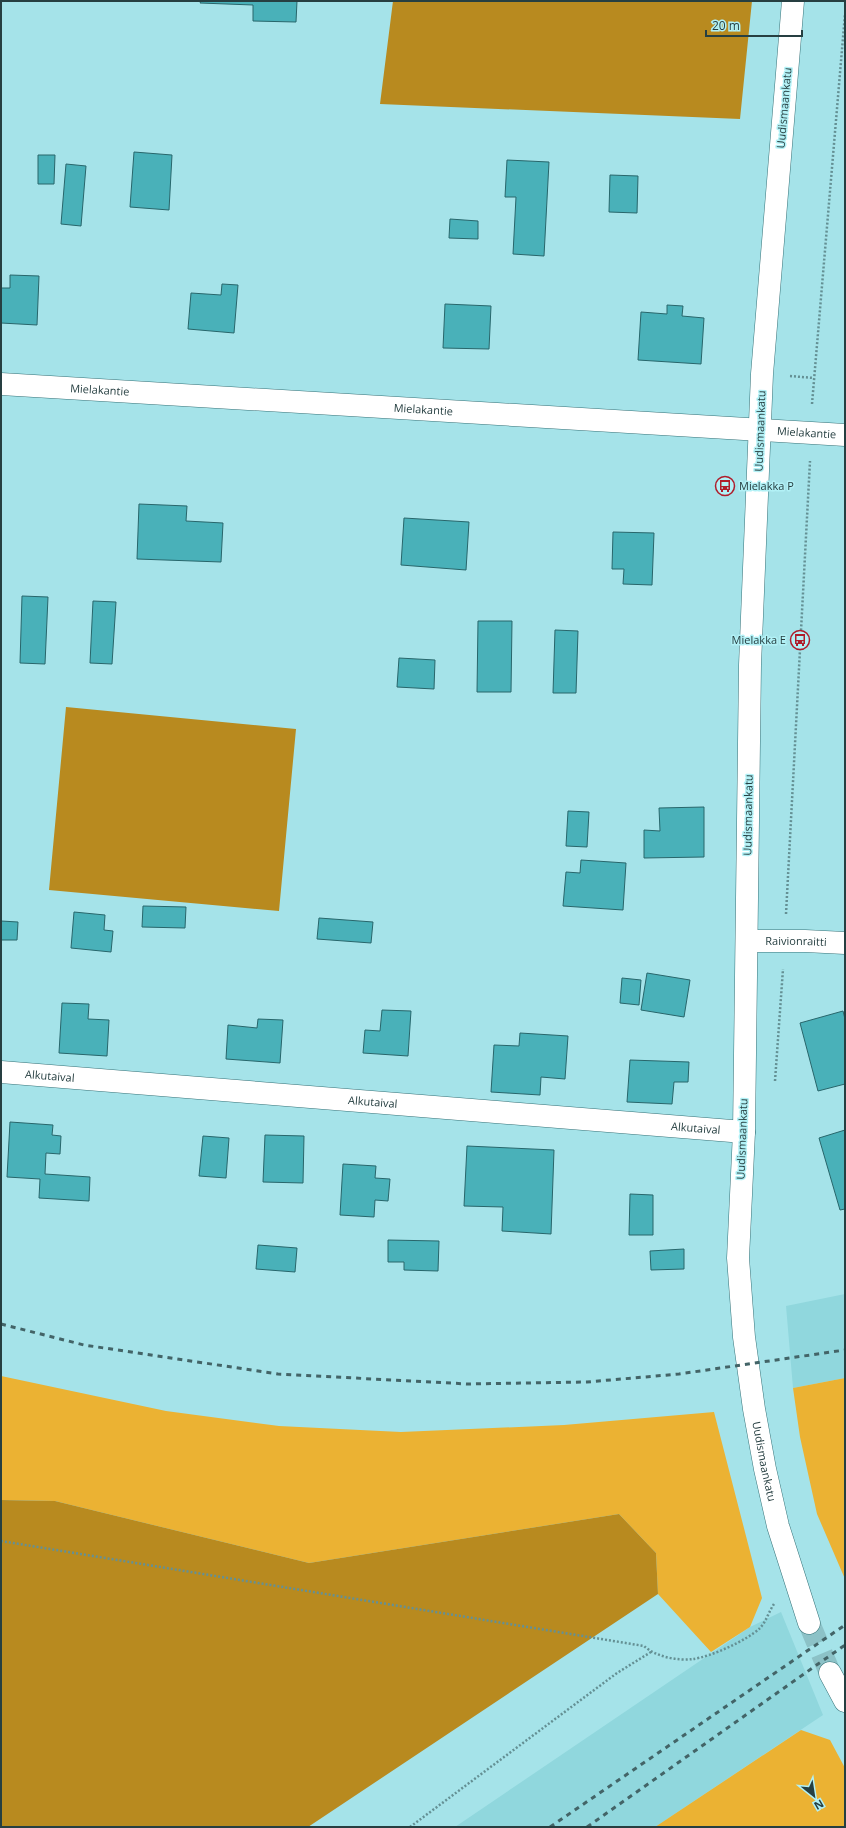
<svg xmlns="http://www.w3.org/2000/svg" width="846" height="1828" font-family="'Open Sans',sans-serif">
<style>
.built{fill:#90d7dd}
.green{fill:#ebb233}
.forest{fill:#b88a1f}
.building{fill:#49b1b9;stroke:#28666b}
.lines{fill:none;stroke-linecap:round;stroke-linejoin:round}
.secondary-tunnel{stroke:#8cc2c7;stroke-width:22;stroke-dasharray:22 11;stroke-linecap:butt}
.street-casing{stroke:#367278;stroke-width:23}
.secondary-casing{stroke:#367278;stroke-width:23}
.path{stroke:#649094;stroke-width:2.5;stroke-dasharray:2 2;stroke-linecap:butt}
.street{stroke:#fff;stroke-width:22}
.secondary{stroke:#fff;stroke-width:22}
.rail{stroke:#436467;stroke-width:3;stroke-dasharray:5 5;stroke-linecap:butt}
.labels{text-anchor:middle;stroke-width:3;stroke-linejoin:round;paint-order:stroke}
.street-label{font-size:11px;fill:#263f41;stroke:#b2f1f6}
.poi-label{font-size:11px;fill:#263f41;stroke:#b2f1f6;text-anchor:start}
</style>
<rect width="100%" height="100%" fill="#a5e3e9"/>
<path class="built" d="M845 1294V1378L793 1388 786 1306Z
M781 1612 823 1715 655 1827H455L750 1627Z"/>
<path class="green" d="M1 1376 166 1411 279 1426 401 1432 564 1425 714 1412 762 1598 750 1627 711 1652 658 1594 656 1553 619 1514 309 1563 55 1501 1 1500Z
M845 1378V1579L817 1514 800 1437 793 1388Z
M801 1730 830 1740 845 1768V1827H655Z"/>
<path class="forest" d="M393 1H752L740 119 380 104Z
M66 707 296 729 279 911 49 890Z
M1 1500 55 1501 309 1563 619 1514 656 1553 658 1594 308 1827H1Z"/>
<path class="building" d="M201 1H297L296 22 253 21V5L200 3Z
M134 152 172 155 169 210 130 207Z
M38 155H55L54 184H38Z
M507 160 549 162 544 256 513 254 516 197H505Z
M66 164 86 166 81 226 61 224Z
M610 175 638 176 637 213 609 212Z
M450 219 478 221V239L449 238Z
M10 275 39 276 37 325 1 323V288H10Z
M222 284 238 285 234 333 188 329 191 293 221 295Z
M445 304 491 306 489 349 443 348Z
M667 305 683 306 682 316 704 318 701 364 638 360 641 312 667 314Z
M139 504 187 506 186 521 223 523 221 562 137 559Z
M404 518 469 522 466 570 401 565Z
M613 532 654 533 652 585 623 584 624 569H612Z
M22 596 48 597 45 664 20 663Z
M93 601 116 602 112 664 90 663Z
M478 621H512L511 692H477Z
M555 630 578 631 576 693H553Z
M399 658 435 660 434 689 397 687Z
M704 807V857L644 858V830L660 831 659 808Z
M568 811 589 812 587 847 566 846Z
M581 860 626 863 623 910 563 906 566 872 580 873Z
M143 906 186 907 185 928 142 927Z
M74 912 105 915 104 930 113 931 111 952 71 948Z
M319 918 373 922 371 943 317 939Z
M1 921 18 922 17 940H1Z
M647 973 690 980 684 1017 641 1010Z
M622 978 641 980 639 1005 620 1003Z
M62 1003 89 1004 88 1019 109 1020 107 1056 59 1053Z
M382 1010 411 1011 408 1056 363 1053 365 1030 380 1031Z
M843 1011 845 1019V1084L818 1091 800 1023Z
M258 1019 283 1020 280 1063 226 1059 228 1025 257 1028Z
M520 1033 568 1036 565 1079 541 1077 540 1095 491 1092 494 1045 519 1046Z
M630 1060 689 1062 688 1082H674L672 1104 627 1102Z
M10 1122 53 1125 52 1135 61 1136 60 1154 46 1153 45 1174 90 1177 89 1201 39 1198 40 1179 7 1177Z
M845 1130V1209L840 1210 819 1138Z
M265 1135 304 1136 303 1183 263 1182Z
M203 1136 229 1138 226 1178 199 1176Z
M467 1146 554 1150 551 1234 502 1231 503 1207 464 1206Z
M343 1164 376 1166 375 1178 390 1179 388 1201 375 1200 374 1217 340 1215Z
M630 1194 653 1195V1235H629Z
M388 1240 439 1241 438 1271 404 1270V1262H388Z
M258 1245 297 1248 295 1272 256 1269Z
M684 1249V1269L651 1270 650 1251Z"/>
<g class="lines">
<path class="secondary-tunnel" d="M809 1623 830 1673"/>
<g class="street-casing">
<g id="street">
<path id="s1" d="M1 384 845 435"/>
<path id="s2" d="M747 941H805L845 943"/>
<path id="s3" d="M1 1072 744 1132"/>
</g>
</g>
<g class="secondary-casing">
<g id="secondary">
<path id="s4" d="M793 1 762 374 750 665 744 1132 738 1258 744 1337 754 1409 765 1469 778 1526 809 1623"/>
<path d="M830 1673 845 1701"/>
</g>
</g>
<path class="path" d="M790 376 814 378
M812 404 845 14
M786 914 810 461
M775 1081 783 969
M1 1541 644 1646C656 1657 678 1661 693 1659 710 1657 748 1640 760 1628 766 1622 769 1611 774 1604
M410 1827 617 1673 651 1652"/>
<use href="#street" class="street"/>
<use href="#secondary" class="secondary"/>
<path class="rail" d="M1 1324 84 1345 278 1374 468 1384 587 1382 679 1374 845 1350
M550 1827 845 1625
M587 1827 845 1645"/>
</g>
<defs>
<g id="bus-ring" transform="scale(1)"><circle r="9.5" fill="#b2f1f6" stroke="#af1d2b" stroke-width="1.5"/><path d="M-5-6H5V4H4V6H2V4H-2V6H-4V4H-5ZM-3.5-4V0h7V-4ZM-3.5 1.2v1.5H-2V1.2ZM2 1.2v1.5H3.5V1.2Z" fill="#af1d2b"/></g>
</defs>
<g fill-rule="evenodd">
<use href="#bus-ring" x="725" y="486"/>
<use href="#bus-ring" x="800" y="640"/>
</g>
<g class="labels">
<g class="street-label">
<text transform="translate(784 108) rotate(-85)" y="4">Uudismaankatu</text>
<text dy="4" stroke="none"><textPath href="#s1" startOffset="99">Mielakantie</textPath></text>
<text dy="4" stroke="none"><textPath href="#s1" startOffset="423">Mielakantie</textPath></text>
<text transform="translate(760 431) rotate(-88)" y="4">Uudismaankatu</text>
<text dy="4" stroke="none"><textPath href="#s1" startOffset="807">Mielakantie</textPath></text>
<text transform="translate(748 815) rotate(-89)" y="4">Uudismaankatu</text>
<text dy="4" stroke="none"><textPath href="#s2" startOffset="49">Raivionraitti</textPath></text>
<text dy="4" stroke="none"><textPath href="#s3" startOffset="49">Alkutaival</textPath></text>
<text dy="4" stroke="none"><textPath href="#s3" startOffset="373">Alkutaival</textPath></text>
<text dy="4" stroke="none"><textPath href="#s3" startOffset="697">Alkutaival</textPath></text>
<text transform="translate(742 1139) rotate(-88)" y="4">Uudismaankatu</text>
<text dy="4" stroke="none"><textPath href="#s4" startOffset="1464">Uudismaankatu</textPath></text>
</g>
<g class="poi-label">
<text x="739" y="490">Mielakka P</text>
<text x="786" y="644" text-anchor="end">Mielakka E</text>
</g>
</g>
<rect width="846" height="1828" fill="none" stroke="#263f41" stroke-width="4"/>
<g transform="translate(814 1796) rotate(150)" stroke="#b2f1f6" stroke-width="3" paint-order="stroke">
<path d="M0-3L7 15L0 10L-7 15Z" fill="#263f41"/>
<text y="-6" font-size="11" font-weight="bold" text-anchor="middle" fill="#263f41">N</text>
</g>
<path d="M706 30v6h96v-6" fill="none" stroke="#263f41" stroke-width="2"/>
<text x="712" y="30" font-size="12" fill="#263f41" stroke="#b2f1f6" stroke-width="3" paint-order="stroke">20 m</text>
</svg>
